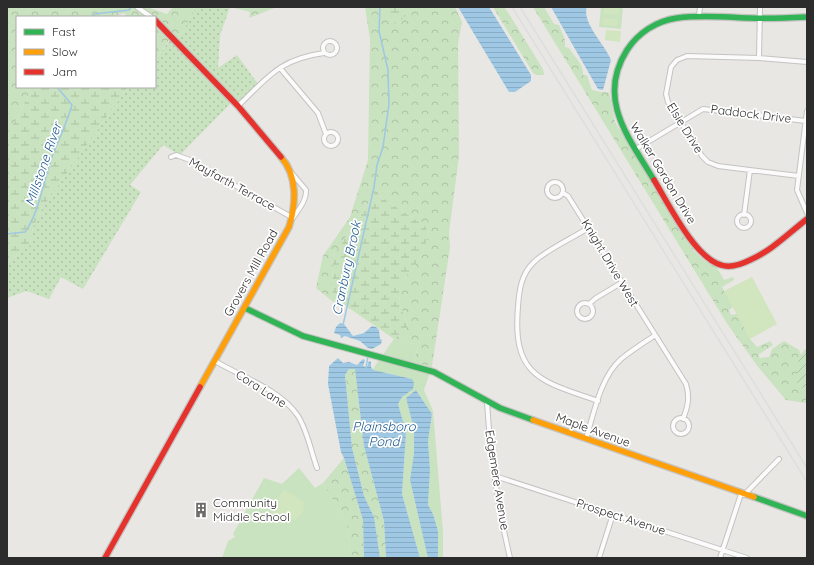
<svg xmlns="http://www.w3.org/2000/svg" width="814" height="565" font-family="Quicksand,sans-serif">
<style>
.grass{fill:url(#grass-dots)}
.forest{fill:url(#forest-crowns)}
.wetland{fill:url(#wetland-marsh)}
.park{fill:#c9e2bf}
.garden{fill:url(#garden-furrows)}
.pitch{fill:#d1e5be}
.water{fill:url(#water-rules)}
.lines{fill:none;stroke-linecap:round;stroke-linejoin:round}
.stream{stroke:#9ec8e3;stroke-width:1.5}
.street-casing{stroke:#c4c3c2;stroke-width:6}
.fast-casing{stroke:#c4c3c2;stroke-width:8}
.slow-casing{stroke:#c4c3c2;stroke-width:8}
.jam-casing{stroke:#c4c3c2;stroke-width:8}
.street{stroke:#fcfbfb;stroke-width:4}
.fast{stroke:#30b455;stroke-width:5.5}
.slow{stroke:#ff9f0a;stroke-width:5.5}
.jam{stroke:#e5322d;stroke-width:5.5}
.rail{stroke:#dedee0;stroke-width:1.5}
.labels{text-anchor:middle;stroke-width:3.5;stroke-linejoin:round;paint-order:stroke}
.street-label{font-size:12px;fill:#2c2c2c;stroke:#fff}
.poi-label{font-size:12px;fill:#2c2c2c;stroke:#fff;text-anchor:start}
.water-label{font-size:13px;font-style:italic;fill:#1c5990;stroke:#fff}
</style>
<defs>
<pattern id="grass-dots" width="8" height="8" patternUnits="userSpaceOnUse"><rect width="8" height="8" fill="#c9e2bf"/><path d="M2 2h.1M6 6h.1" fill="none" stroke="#adc2a4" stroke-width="1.8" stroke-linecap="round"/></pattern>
<pattern id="forest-crowns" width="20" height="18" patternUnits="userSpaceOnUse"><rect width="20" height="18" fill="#c9e2bf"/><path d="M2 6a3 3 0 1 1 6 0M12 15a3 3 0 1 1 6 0" fill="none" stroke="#adc2a4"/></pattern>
<pattern id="wetland-marsh" width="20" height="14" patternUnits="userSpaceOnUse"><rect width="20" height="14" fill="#c9e2bf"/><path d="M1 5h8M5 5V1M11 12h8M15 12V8" fill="none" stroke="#adc2a4"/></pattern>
<pattern id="garden-furrows" width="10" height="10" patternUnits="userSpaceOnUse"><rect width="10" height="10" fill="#c9e2bf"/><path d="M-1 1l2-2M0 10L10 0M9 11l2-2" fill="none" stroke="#adc2a4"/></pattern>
<pattern id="water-rules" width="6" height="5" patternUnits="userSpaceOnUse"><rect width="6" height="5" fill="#9ec8e3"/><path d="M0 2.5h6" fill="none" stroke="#88acc3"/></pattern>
</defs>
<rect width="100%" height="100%" fill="#e9e7e3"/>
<path class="grass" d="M196 7H230L220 35 218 68 237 55 258 84 235 106 232 102 180 155 163 145 130 185 141 192 83 289 61 277 49 299 26 291 7 298V263L30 245 33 227 43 207 128 87H155V60L172 37 177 42Z"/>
<path class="forest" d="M7 7H147L167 14 173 7H196L177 42 171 37 155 60V17H127L124 13C102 22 43 17 17 17V87H32L17 119 7 131Z
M230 7H277L249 18 250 12Z
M365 7H376L397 25 414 7H455L462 22 458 44 459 156 449 232 450 247 432 366 414 363 418 345 394 339 408 326 399 302 402 281 420 259 429 234 425 226 375 193 333 256 332 301 316 288 323 256 350 217 368 160 370 39Z
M493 7H504L509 14 543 69 544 75H536L533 73Z
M533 7H544L554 24 559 25 565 40V47L569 48C574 56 584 65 583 75L587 76 592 90 601 92H609L615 122 695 252 705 261 716 266 724 280 733 277 734 280 722 287 733 307 729 310 731 315 737 314 750 339 757 347 770 341 773 345 758 355 760 358 769 357 772 349 784 341 799 350 801 355 798 386 807 388V403L786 400 759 368 728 325Z
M349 369H355L364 446 384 521 386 558H380L374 517 364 496 352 448 345 375Z
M344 458 363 520 364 558H351L347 525 323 483Z"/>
<path class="wetland" d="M376 7H414L397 25Z
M32 87H128L43 207 33 227 30 245 7 263V131L17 119Z
M375 193 425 226 429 234 420 259 402 281 399 302 408 326 394 339 346 306 332 301 333 256Z"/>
<path class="park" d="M601 7H623L621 29 599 27Z
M394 339 418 345 414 363 432 366 424 390 433 411 443 532V558H438V531L433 514 428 506 430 470 428 441 432 414 417 391 406 398 414 429V453L410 480 428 558H420L402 494 406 432 398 404 402 397 406 394 412 379 372 370Z
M299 468 315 488 323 483 347 525 351 558H222L228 541 235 537 233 534 264 478 282 484Z"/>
<path class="garden" d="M805 349H807V388L798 387C795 372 796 362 805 349Z"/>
<path class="pitch" d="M604 7 619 8V15L604 14Z
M603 18 618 19 617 26 603 25Z
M606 30 621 31 620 42 605 40Z
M752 277 777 324 750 339 724 291Z
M284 489 305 503 303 512 295 520H281L271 512Z"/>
<path class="water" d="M458 7H489L531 75V81L515 92H509Z
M551 7H587C581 22 606 46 611 60L603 90 598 89Z
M340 323 344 324 353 336 364 333 372 326 376 327 379 330 380 339 382 340 381 344 372 349 368 348 360 341 345 336 341 338 340 335 334 333 336 327Z
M338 358 343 363 349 362 357 365 363 359 365 360 363 366 367 367 369 361 371 362V367L373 370 412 379 414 383 413 389 402 397 398 404 406 432 402 494 420 558H386L384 521 364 446 355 369H349L345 375 352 448 364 496 374 517 380 558H364L363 520 344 458 341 452 328 384 329 366Z
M416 390 432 414 428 441 430 470 428 505 433 514 438 531V558H428L410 480 414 453V429L406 398Z"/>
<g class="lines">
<path class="stream" d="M92 17 95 14 129 10 131 7
M7 234 25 232C41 209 43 180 53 154 60 137 67 122 72 105L57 87
M343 325 374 187 377 165 383 147 389 104 388 70 379 31 380 7
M366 368 368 356"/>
<g class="street-casing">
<path id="street" d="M137 7 151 17
M699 15 700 7
M323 48a7 7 0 1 1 14 0a7 7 0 1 1-14 0Z
M759 58 760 7
M280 68 318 113 326 134
M238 106C269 76 280 59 324 53
M807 111 797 190 807 213
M324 139a7 7 0 1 1 14 0a7 7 0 1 1-14 0Z
M636 149 703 109 806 121
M171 157 176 155 190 160 293 218C298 210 307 200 306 190L290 171
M799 176 718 166 708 162 702 156 668 102 666 94 671 67 677 60 687 56 759 58 807 62
M547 190a8 8 0 1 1 16 0a8 8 0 1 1-16 0Z
M563 193 568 196 686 384C690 397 688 406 683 419
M737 221a7 7 0 1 1 14 0a7 7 0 1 1-14 0Z
M744 215 750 170
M588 228C573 238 546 250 534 262 521 274 519 291 518 307 512 377 541 381 598 401
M577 311a8 8 0 1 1 16 0a8 8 0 1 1-16 0Z
M589 304 596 298 621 283
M215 361C240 376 281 390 298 416 307 430 311 451 317 468
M487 402C490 454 498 507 510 558
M673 426a8 8 0 1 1 16 0a8 8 0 1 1-16 0Z
M586 439C594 413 600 378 621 359 631 351 643 343 654 336
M495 476 747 558
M744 495 779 459
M599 558 613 514
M720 558 741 494"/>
</g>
<g class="fast-casing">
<path id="fast" d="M654 180C629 138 596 99 627 50 638 33 656 21 677 18 701 15 725 17 749 18 769 19 788 18 807 17
M245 308 303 336 434 372 500 408 533 420
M754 497 807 516"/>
</g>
<g class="slow-casing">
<path id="slow" d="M200 387 289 227C296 204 298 176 281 157
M533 420 754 497"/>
</g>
<g class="jam-casing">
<path id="jam" d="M155 20 238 106 281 157
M654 180C668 203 695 258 721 265 730 268 742 264 750 260 771 251 789 233 807 219
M105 558 200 387"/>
</g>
<use href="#street" class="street"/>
<use href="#fast" class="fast"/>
<use href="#slow" class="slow"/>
<use href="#jam" class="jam"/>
<path class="rail" d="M512 7 807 482
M520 7 807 468"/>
</g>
<defs>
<g id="building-bare" transform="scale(1.2)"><path d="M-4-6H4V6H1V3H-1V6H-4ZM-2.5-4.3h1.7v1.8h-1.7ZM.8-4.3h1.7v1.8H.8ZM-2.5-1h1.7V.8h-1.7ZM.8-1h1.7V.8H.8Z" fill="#6e6d6c" stroke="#fff" stroke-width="2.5" paint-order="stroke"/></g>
</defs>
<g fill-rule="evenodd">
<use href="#building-bare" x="201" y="510"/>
</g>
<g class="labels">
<g class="street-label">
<text transform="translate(751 114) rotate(7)" y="4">Paddock Drive</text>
<text transform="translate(685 128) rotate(58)" y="4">Elsie Drive</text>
<text transform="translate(663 173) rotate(59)" y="4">Walker Gordon Drive</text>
<text transform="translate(232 184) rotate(29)" y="4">Mayfarth Terrace</text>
<text transform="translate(610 263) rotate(59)" y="4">Knight Drive West</text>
<text transform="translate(251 273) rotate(-61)" y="4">Grovers Mill Road</text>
<text transform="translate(261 389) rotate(33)" y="4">Cora Lane</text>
<text transform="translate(593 430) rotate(20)" y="4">Maple Avenue</text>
<text transform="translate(497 480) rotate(81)" y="4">Edgemere Avenue</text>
<text transform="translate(621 517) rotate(18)" y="4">Prospect Avenue</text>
</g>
<g class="poi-label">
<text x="213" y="507">Community<tspan x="213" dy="14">Middle School</tspan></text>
</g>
<g class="water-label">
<text transform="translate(43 164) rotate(-71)" y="5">Millstone River</text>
<text transform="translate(346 268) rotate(-78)" y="5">Cranbury Brook</text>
<text x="384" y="431">Plainsboro<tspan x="384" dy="15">Pond</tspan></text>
</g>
</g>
<rect width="814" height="565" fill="none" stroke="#2c2c2c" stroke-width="16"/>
<rect x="16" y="16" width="140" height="72" fill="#ffffff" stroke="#ababab"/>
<rect x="24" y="29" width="20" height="6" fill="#30b455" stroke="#ababab"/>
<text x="52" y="36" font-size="12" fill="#2c2c2c">Fast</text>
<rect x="24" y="49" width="20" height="6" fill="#ff9f0a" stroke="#ababab"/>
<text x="52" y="56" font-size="12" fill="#2c2c2c">Slow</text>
<rect x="24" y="69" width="20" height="6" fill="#e5322d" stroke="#ababab"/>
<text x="52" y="76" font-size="12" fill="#2c2c2c">Jam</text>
</svg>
